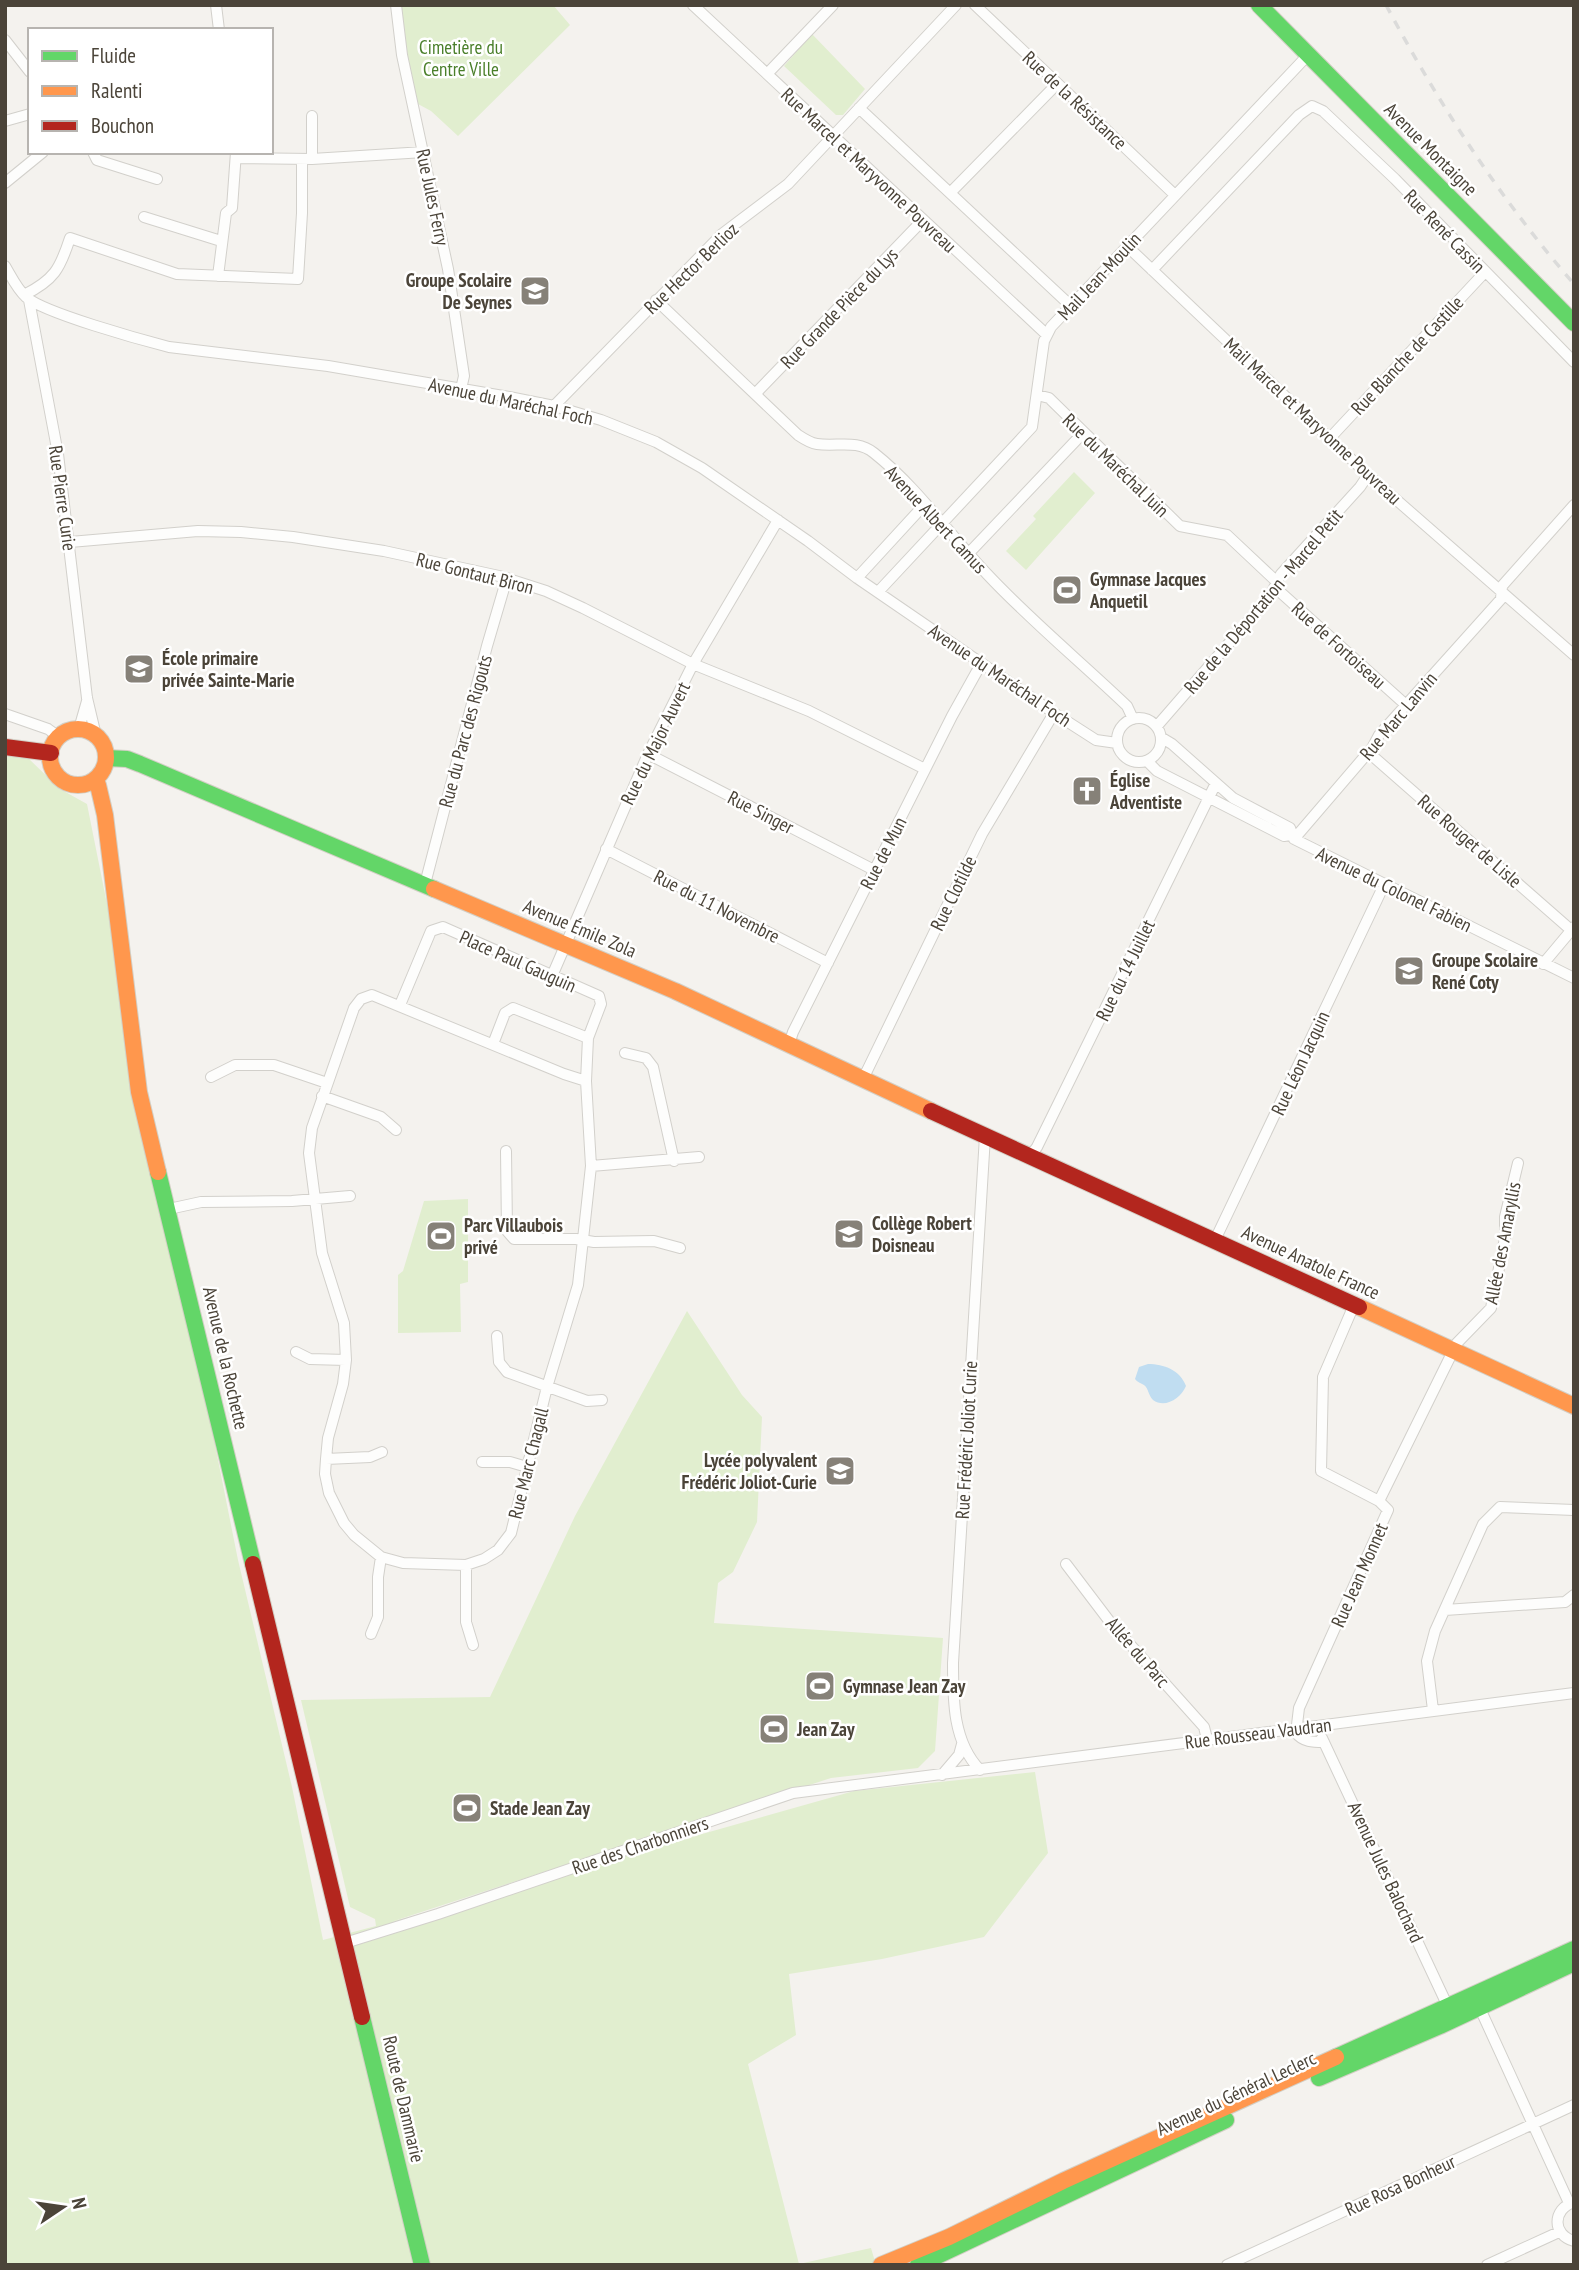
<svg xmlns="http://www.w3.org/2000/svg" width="1579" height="2270" font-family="'PT Sans Narrow',sans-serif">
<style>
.green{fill:#e1eecf}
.water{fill:#c0ddf1}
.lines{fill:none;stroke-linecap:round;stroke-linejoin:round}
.street-casing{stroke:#d2d0cb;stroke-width:12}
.fast-casing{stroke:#d3cfc5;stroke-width:18}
.slow-casing{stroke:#d3cfc5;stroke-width:18}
.jam-casing{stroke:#d3cfc5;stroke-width:18}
.street{stroke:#fdfdfc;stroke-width:10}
.fast{stroke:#63d668;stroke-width:16}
.slow{stroke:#ff974d;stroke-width:16}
.jam{stroke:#b3261e;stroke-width:16}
.rail{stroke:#dbdbda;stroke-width:3.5;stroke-dasharray:9 9;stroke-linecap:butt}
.labels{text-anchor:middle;stroke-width:5;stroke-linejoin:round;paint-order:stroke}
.park-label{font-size:19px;fill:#4a7f2a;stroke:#fff}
.street-label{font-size:19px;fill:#4b4439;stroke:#fff}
.poi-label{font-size:19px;font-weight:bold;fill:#4b4439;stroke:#fff;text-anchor:start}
</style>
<rect width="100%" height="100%" fill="#f4f2ee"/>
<path class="green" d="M401 5H553L570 25 458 136 431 111 418 104 406 53Z
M812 34 865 89 843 115H836L784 66Z
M1074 472 1095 493 1026 570 1006 551 1036 519 1033 516Z
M5 756 27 757 60 789 87 804 238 1560 292 1787 323 1940 376 1926 375 1919 350 1907 301 1700 490 1697 575 1516 687 1311 742 1395 762 1417 757 1522 733 1572 718 1583 714 1623 943 1638 935 1751 918 1768 831 1778 391 1922 854 1791 1035 1772 1048 1853 984 1937 882 1959 789 1974 796 2035 748 2064 799 2264 871 2248 876 2265H5Z
M468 1199V1282L460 1284 461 1332 398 1333V1275L403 1271 424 1201Z"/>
<path class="water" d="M1148 1364C1164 1364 1180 1370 1186 1386 1181 1398 1165 1409 1153 1400 1148 1395 1149 1389 1144 1385 1141 1383 1137 1382 1135 1379L1139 1367Z"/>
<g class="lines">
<g class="street-casing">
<path id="street" d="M216 5 219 30
M396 5 402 55 448 269 464 376 461 389
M693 5 1046 334
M975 5 1175 195
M5 40 30 72
M767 74 833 5
M859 108 1071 306
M312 116V159
M5 121 30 114
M93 152 97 160 157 179
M236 158 312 159 424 152
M5 183 43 152
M950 193 1057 84
M144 217 221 241
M1127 246 1368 475 1574 655
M5 266C11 276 17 289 26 297 44 313 142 340 169 347L328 366 509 397 554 406 601 420 656 442 702 468 808 541 857 578 1054 713 1096 740 1117 743
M1152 270 1299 115 1312 106 1323 111 1395 179 1574 362
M218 276 226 213 232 208 236 152
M24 295C54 280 60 269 70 238L177 274 298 279 302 213V160
M29 300 58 454 87 698 96 736
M656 300 798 435C804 439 810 443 817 444 837 447 857 439 874 453 917 487 949 534 987 574 1031 621 1081 662 1127 706L1133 719
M755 394 922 221
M1037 395 1049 398 1180 526 1227 535 1277 582 1279 591 1406 705
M554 406 722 234 788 184 956 5
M1330 438 1485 272
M70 542 198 531 241 532 293 537 384 551 499 576 546 591 583 608 693 664 809 711 925 769
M968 554 1083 433
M857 578 925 504
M878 592 1032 427 1044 341 1051 327 1308 55
M5 714 48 729 59 737
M1117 740a22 22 0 1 1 44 0a22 22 0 1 1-44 0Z
M1157 726 1270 596 1281 574 1360 487 1368 475
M79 729 87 701
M1162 738 1172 744 1233 798 1290 828 1294 839 1574 978
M1368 752 1571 930
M648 754 874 870
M1147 761 1157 771 1284 836 1290 835
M1294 839 1372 748 1379 735 1501 599 1502 586 1574 505
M606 849 828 963
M425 884 487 646 507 578
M1543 964 1574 927
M552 976 648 754 693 664 778 520
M372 995 564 1074 586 1081 591 1166 578 1285 547 1387 511 1533 498 1550 484 1559 466 1565 403 1563 381 1557 354 1535 344 1523 329 1493 325 1474 326 1459 328 1438 343 1384 346 1360 344 1323 322 1253 309 1153 312 1128 354 1008 361 999Z
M400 1005 431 931 443 927 599 996 601 1004 588 1038 586 1081
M493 1044 505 1013 513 1008 588 1038
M789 1044 793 1032 952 716 981 664
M625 1053 646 1058 653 1067 674 1161
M211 1077 235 1065H274L327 1083
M863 1079 982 834 1054 713
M322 1096 381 1117 396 1130
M506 1151 507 1231 514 1239H576L594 1242 654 1241 680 1248
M1030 1156 1037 1147 1216 783
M591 1166 699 1157
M169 1209 201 1202 292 1201 350 1196
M1215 1240 1384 885
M1354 1305 1323 1377 1321 1471 1379 1501
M497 1336 499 1362 507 1372 587 1401 602 1400
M296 1352 310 1359 346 1360
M326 1459 370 1457 382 1452
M482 1462H510L527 1467
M1066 1564 1110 1622 1204 1727 1207 1739
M466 1565V1622L473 1645
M1445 1610 1565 1602 1574 1595
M371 1634 378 1617V1577L381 1557
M1433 1710 1427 1661 1435 1631 1483 1524 1500 1507 1574 1510
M1322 1738 1450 2011
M1324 1742C1313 1742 1303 1742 1296 1733L1299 1708 1388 1510 1379 1501 1457 1343 1491 1308 1505 1238V1217L1518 1163
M980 1770C953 1742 953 1701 953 1663L985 1136
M942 1775 959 1755 962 1744
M345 1943 438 1914 793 1793 1574 1693
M1477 2002 1569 2203
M1574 2202C1552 2209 1552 2235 1574 2241
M1227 2265 1574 2105
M1487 2265 1559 2232"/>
</g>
<g class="fast-casing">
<path id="fast" d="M1259 5 1574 323
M106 758 127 759 140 764 434 889
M158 1172 253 1564
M362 2017 422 2265
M1336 2057 1574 1949
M1319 2078 1440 2026 1574 1963
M918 2265 1226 2120"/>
</g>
<g class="slow-casing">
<path id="slow" d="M50 757a28 28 0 1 1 56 0a28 28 0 1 1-56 0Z
M94 780 98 785 105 815 139 1092 158 1172
M434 889 675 991 931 1111
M1359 1307 1574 1406
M881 2265 949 2237 1063 2181 1336 2057"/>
</g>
<g class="jam-casing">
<path id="jam" d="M5 747 51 753
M931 1111 1359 1307
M253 1564 362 2017"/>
</g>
<use href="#street" class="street"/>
<use href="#fast" class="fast"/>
<use href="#slow" class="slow"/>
<use href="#jam" class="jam"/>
<path class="rail" d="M1386 5C1439 104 1500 199 1574 284"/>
</g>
<defs>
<g id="school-square" transform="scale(1.575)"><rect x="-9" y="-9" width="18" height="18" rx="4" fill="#868178" stroke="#fff"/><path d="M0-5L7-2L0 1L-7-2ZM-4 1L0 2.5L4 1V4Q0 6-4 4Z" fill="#fff"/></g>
<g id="stadium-square" transform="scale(1.575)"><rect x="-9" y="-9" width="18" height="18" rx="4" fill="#868178" stroke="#fff"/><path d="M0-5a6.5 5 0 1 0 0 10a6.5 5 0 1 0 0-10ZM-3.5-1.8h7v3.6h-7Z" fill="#fff"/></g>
<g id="church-square" transform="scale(1.575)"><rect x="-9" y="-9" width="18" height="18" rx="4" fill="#868178" stroke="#fff"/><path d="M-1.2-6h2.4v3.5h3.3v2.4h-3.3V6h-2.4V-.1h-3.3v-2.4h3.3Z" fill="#fff"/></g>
</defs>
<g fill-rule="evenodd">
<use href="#school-square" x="535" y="291"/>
<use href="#stadium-square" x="1067" y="590"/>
<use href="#school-square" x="139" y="669"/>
<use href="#church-square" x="1087" y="791"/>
<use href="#school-square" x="1409" y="971"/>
<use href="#school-square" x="849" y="1234"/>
<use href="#stadium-square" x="441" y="1236"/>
<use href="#school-square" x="840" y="1471"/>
<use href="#stadium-square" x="820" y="1686"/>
<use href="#stadium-square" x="774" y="1729"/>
<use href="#stadium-square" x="467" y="1808"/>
</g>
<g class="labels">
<g class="park-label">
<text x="461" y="54">Cimetière du<tspan x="461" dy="22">Centre Ville</tspan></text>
</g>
<g class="street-label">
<text transform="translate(1075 100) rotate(43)" y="7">Rue de la Résistance</text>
<text transform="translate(1431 149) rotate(45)" y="7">Avenue Montaigne</text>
<text transform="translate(869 170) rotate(43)" y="7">Rue Marcel et Maryvonne Pouvreau</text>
<text transform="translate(433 197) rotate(78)" y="7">Rue Jules Ferry</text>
<text transform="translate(1445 231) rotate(46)" y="7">Rue René Cassin</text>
<text transform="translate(691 268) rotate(-44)" y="7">Rue Hector Berlioz</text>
<text transform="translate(1099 276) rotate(-47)" y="7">Mail Jean-Moulin</text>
<text transform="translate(839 308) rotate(-46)" y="7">Rue Grande Pièce du Lys</text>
<text transform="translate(1407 355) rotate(-47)" y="7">Rue Blanche de Castille</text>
<text transform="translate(511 401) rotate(12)" y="7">Avenue du Maréchal Foch</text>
<text transform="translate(1313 421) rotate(43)" y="7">Mail Marcel et Maryvonne Pouvreau</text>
<text transform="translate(1116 465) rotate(44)" y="7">Rue du Maréchal Juin</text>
<text transform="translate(63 498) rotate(82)" y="7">Rue Pierre Curie</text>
<text transform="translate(936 519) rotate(47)" y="7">Avenue Albert Camus</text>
<text transform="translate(475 573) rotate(14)" y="7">Rue Gontaut Biron</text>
<text transform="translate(1263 601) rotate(-50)" y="7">Rue de la Déportation - Marcel Petit</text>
<text transform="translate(1339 645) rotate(42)" y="7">Rue de Fortoiseau</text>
<text transform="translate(1000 675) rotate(34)" y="7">Avenue du Maréchal Foch</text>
<text transform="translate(1398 716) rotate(-50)" y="7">Rue Marc Lanvin</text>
<text transform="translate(465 731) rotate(-75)" y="7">Rue du Parc des Rigouts</text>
<text transform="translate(655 743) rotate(-64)" y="7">Rue du Major Auvert</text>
<text transform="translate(761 812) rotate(27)" y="7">Rue Singer</text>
<text transform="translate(1470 841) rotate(41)" y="7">Rue Rouget de Lisle</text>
<text transform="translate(883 853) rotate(-63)" y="7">Rue de Mun</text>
<text transform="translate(1394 889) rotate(26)" y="7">Avenue du Colonel Fabien</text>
<text transform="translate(953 893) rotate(-64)" y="7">Rue Clotilde</text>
<text transform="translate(717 906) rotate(27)" y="7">Rue du 11 Novembre</text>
<text transform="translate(580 928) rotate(23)" y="7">Avenue Émile Zola</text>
<text transform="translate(518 961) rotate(24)" y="7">Place Paul Gauguin</text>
<text transform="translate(1125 970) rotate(-64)" y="7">Rue du 14 Juillet</text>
<text transform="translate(1300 1063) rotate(-65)" y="7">Rue Léon Jacquin</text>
<text transform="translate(1502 1243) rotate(-79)" y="7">Allée des Amaryllis</text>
<text transform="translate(1311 1262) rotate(25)" y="7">Avenue Anatole France</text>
<text transform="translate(226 1358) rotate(77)" y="7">Avenue de la Rochette</text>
<text transform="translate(966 1440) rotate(-87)" y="7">Rue Frédéric Joliot Curie</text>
<text transform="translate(528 1463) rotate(-76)" y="7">Rue Marc Chagall</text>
<text transform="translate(1359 1575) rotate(-66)" y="7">Rue Jean Monnet</text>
<text transform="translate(1138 1652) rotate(49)" y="7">Allée du Parc</text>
<text transform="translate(1258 1733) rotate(-7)" y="7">Rue Rousseau Vaudran</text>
<text transform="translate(640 1845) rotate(-19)" y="7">Rue des Charbonniers</text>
<text transform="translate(1386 1872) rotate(65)" y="7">Avenue Jules Balochard</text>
<text transform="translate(1236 2093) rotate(-25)" y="7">Avenue du Général Leclerc</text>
<text transform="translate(404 2099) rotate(77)" y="7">Route de Dammarie</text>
<text transform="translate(1400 2185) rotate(-25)" y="7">Rue Rosa Bonheur</text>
</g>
<g class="poi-label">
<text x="512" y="287" text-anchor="end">Groupe Scolaire<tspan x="512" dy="22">De Seynes</tspan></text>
<text x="1090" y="586">Gymnase Jacques<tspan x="1090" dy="22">Anquetil</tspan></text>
<text x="162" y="665">École primaire<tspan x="162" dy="22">privée Sainte-Marie</tspan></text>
<text x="1110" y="787">Église<tspan x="1110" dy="22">Adventiste</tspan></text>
<text x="1432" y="967">Groupe Scolaire<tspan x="1432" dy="22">René Coty</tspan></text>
<text x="872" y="1230">Collège Robert<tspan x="872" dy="22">Doisneau</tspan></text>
<text x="464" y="1232">Parc Villaubois<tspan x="464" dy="22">privé</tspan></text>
<text x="817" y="1467" text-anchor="end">Lycée polyvalent<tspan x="817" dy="22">Frédéric Joliot-Curie</tspan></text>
<text x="843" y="1693">Gymnase Jean Zay</text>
<text x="797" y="1736">Jean Zay</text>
<text x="490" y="1815">Stade Jean Zay</text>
</g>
</g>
<rect width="1579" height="2270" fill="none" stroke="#4b4439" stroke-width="14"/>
<rect x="28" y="28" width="245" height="126" fill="#ffffff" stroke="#b7b4b0" stroke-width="2"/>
<rect x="42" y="51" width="35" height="10" fill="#63d668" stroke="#b7b4b0" stroke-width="2"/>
<text x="91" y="63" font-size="21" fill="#4b4439">Fluide</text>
<rect x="42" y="86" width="35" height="10" fill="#ff974d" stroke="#b7b4b0" stroke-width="2"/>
<text x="91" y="98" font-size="21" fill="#4b4439">Ralenti</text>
<rect x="42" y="121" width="35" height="10" fill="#b3261e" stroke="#b7b4b0" stroke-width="2"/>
<text x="91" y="133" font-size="21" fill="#4b4439">Bouchon</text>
<g transform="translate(63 2207) rotate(77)" stroke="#ffffff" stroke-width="5" paint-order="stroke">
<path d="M0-5L12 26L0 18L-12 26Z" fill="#4b4439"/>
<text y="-10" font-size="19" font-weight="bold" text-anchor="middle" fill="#4b4439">N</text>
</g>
</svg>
